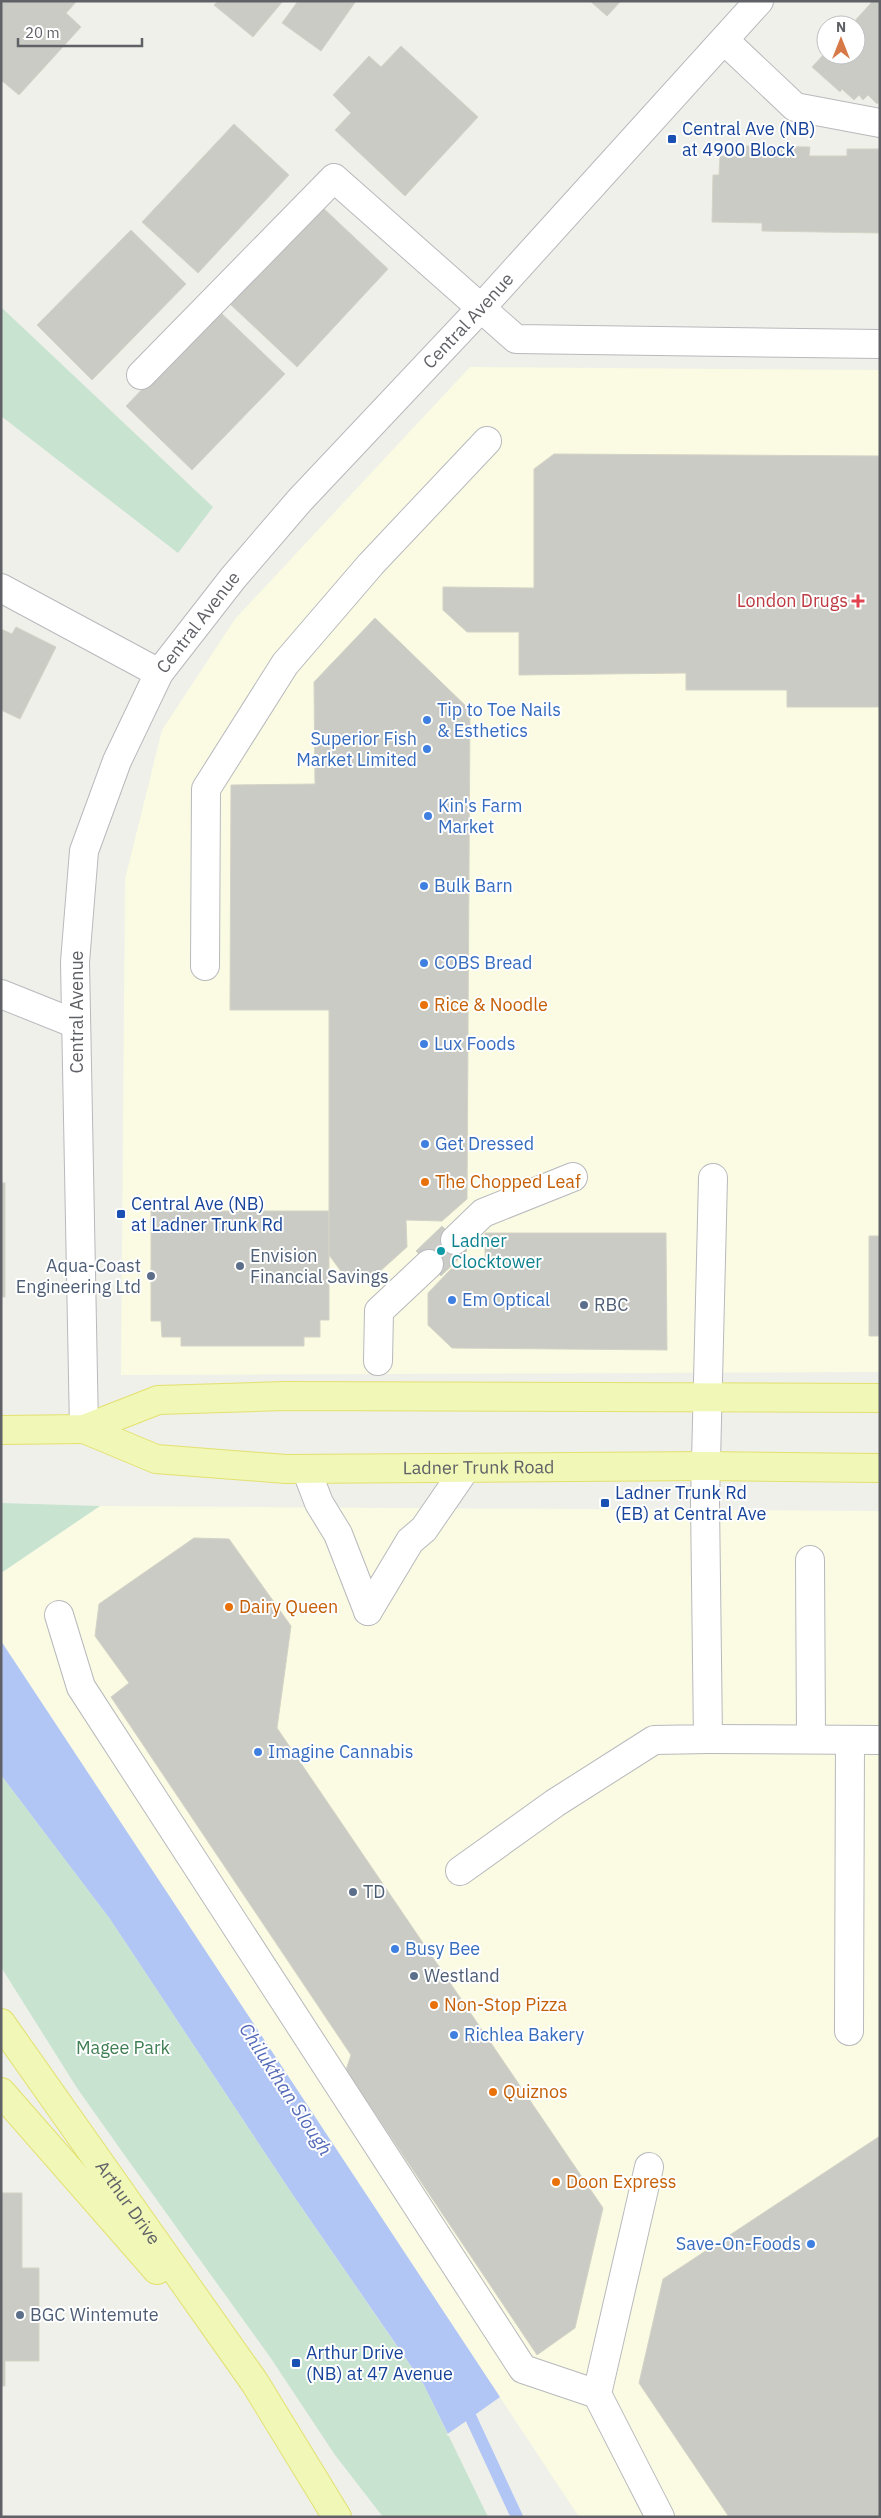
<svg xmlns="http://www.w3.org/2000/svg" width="881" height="2518" font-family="'IBM Plex Sans',sans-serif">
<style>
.commercial{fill:#fafbe2}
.green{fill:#c8e4d0}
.water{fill:#b2c6f6}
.pier{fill:#eff0e9}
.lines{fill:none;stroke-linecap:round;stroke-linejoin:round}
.stream{stroke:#b2c6f6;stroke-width:12}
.building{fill:#cbcbc5;stroke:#d4d3c7}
.minor-tunnel{stroke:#cbccc8;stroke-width:28;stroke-dasharray:28 14;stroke-linecap:butt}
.minor-casing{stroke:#b8b9bd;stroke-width:30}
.major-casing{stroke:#e3e16f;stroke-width:30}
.minor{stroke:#fff;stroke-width:28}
.major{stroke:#f0f7b7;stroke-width:28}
.transit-dot{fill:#1a4fb4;stroke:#fff;stroke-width:2}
.health-dot{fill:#e0444e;stroke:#fff;stroke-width:2}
.shop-dot{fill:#3f7fe0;stroke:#fff;stroke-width:2}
.food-dot{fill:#e8710a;stroke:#fff;stroke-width:2}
.culture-dot{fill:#0f9aa8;stroke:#fff;stroke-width:2}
.service-dot{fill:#5c6f8a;stroke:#fff;stroke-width:2}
.labels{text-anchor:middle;stroke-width:4;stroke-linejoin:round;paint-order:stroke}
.transit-label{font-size:18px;fill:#164399;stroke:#fff;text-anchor:start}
.street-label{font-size:18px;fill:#606167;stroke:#fff}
.health-label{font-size:18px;fill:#be3a42;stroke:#fff;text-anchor:end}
.shop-label{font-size:18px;fill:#366cbe;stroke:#fff;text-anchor:start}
.food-label{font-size:18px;fill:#c56008;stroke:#fff;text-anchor:start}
.culture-label{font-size:18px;fill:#0d838f;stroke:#fff;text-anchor:start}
.service-label{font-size:18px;fill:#4e5e75;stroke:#fff;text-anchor:start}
.park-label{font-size:18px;fill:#3f7f53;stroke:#fff}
.water-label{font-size:19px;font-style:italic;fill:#566cb8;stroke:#fff}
</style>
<rect width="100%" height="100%" fill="#eff0e9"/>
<path class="commercial" d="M470 367 880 370V1372L121 1375 125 879 162 730 235 619Z
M100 1506 880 1511V2517H579L1 1641V1573Z"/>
<path class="green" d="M1 307 213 507 178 553 1 416Z
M1 1503 100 1506 1 1573Z
M1 1775 110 1919 291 2192 425 2387 488 2517H383L335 2455 270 2357 128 2160 77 2088 1 1967Z"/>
<path class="water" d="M1 1641 500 2397 448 2434 424 2385 291 2192 110 1919 1 1775Z"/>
<path class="pier" d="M503 2397 449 2436 446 2435Z"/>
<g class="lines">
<path class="stream" d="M464 2403 517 2517"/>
</g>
<path class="building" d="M1 1H77L66 13 81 27 19 95 1 80Z
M218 1H283L253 37 214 5Z
M298 1H356L321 51 282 23Z
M590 1H621L607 16Z
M870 1H880V100L877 104 868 95 863 100 859 95 854 100 842 89 840 92 812 67 826 52V55H856V25H851L871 3Z
M401 46 478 117 405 196 335 130 351 113 333 95 369 56 381 67Z
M234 124 289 175 198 273 142 222Z
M746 146 810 147 809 156H847V149H880V233L762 231V223L712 222 713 175H719L720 156 746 157Z
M320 205 388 269 297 367 229 303Z
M131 230 186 284 92 380 37 325Z
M218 310 285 374 192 470 126 406Z
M554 454 880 456V707H787V690H686V673L519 675V632H467L443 610V587L534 588V469Z
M375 618 470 710 467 1199 442 1221 406 1220 407 1247 377 1274H343L329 1255V1010H230L231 785 315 784 314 682Z
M16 627 56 647 20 719 1 710V629L12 634Z
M1 1183H5V1297H1Z
M151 1211H329V1320H320V1337H304V1346H181V1337H162L161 1321H151Z
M442 1226 467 1251 441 1276 416 1251Z
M485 1233H666L667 1350 452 1348 428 1325V1293L451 1269 485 1270Z
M869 1236H880V1336H869Z
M194 1538 229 1539 291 1626 277 1728 603 2208 575 2328 537 2355 346 2070 351 2055 111 1697 129 1683 95 1636 99 1604Z
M880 2136V2517H729L639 2383 663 2279Z
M1 2193H22V2268H39V2361H5V2386H1Z"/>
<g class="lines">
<path class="minor-tunnel" d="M429 1264 455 1240"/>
<g class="minor-casing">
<g id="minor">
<path d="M724 40 795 107 880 123"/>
<path d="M141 375 334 178 516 339 880 344"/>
<path d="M1 588 159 673"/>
<path d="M205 966 206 789 285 664 371 564 487 441"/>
<path d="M1 994 76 1024"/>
<path d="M455 1240 483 1213 573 1177"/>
<path d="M378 1361 379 1311 429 1264"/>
<path id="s1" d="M84 1429 75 962 84 851 117 761 159 673 233 578 300 500 481 308 759 1"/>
<path d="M306 1469 319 1503 338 1534 368 1611"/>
<path d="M810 1560 811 1739"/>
<path d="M368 1611 410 1541 424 1529 466 1468"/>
<path d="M59 1615 81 1687 523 2369 597 2394"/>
<path d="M708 1739 880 1740"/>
<path d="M460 1871 555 1803 654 1740 708 1739 705 1502 713 1178"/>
<path d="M849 2031 850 1740"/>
<path d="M649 2167 597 2394 660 2517"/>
</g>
</g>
<g class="major-casing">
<g id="major">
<path id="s2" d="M84 1429 156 1459 286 1469 706 1466 880 1468"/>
<path d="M1 1430 84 1429 158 1400 284 1396 880 1398"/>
<path id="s3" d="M1 2023 255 2383 337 2517"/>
<path d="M1 2092 157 2270"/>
</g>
</g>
<use href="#minor" class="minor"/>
<use href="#major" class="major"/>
</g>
<g class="transit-dot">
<rect x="667" y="134" width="10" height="10" rx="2.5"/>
<rect x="116" y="1209" width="10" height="10" rx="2.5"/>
<rect x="600" y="1498" width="10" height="10" rx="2.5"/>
<rect x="291" y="2358" width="10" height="10" rx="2.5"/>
</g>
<path class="health-dot" d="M855.5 593.5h5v5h5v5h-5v5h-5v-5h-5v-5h5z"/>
<g class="shop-dot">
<circle cx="427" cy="720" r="5"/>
<circle cx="427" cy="749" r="5"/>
<circle cx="428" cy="816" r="5"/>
<circle cx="424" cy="886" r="5"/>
<circle cx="424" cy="963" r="5"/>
<circle cx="424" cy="1044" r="5"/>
<circle cx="425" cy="1144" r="5"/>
<circle cx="452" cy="1300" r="5"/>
<circle cx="258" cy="1752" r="5"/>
<circle cx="395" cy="1949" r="5"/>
<circle cx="454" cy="2035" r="5"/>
<circle cx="811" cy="2244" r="5"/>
</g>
<g class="food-dot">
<circle cx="424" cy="1005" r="5"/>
<circle cx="425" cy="1182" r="5"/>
<circle cx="229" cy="1607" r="5"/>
<circle cx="434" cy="2005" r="5"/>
<circle cx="493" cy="2092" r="5"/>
<circle cx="556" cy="2182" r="5"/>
</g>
<circle class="culture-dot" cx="441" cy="1251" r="5"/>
<g class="service-dot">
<circle cx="240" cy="1266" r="5"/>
<circle cx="151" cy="1276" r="5"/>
<circle cx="584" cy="1305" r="5"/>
<circle cx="353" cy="1892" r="5"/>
<circle cx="414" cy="1976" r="5"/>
<circle cx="20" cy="2315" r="5"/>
</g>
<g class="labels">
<g class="transit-label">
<text x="682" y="135">Central Ave (NB)<tspan x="682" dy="21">at 4900 Block</tspan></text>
<text x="131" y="1210">Central Ave (NB)<tspan x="131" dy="21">at Ladner Trunk Rd</tspan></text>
<text x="615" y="1499">Ladner Trunk Rd<tspan x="615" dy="21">(EB) at Central Ave</tspan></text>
<text x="306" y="2359">Arthur Drive<tspan x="306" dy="21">(NB) at 47 Avenue</tspan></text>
</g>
<g class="street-label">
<text dy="6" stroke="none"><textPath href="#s1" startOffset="1241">Central Avenue</textPath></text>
<text dy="6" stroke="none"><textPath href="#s1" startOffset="836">Central Avenue</textPath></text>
<text transform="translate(77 1012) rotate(-90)" y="6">Central Avenue</text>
<text dy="6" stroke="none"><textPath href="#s2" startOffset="401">Ladner Trunk Road</textPath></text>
<text dy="6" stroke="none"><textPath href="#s3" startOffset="220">Arthur Drive</textPath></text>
</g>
<g class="health-label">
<text x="848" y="607">London Drugs</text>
</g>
<g class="shop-label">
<text x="437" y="716">Tip to Toe Nails<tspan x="437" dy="21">&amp; Esthetics</tspan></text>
<text x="417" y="745" text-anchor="end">Superior Fish<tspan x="417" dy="21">Market Limited</tspan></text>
<text x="438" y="812">Kin's Farm<tspan x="438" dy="21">Market</tspan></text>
<text x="434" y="892">Bulk Barn</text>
<text x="434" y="969">COBS Bread</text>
<text x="434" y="1050">Lux Foods</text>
<text x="435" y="1150">Get Dressed</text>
<text x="462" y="1306">Em Optical</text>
<text x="268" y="1758">Imagine Cannabis</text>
<text x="405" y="1955">Busy Bee</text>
<text x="464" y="2041">Richlea Bakery</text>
<text x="801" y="2250" text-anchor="end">Save-On-Foods</text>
</g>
<g class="food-label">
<text x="434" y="1011">Rice &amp; Noodle</text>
<text x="435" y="1188">The Chopped Leaf</text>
<text x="239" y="1613">Dairy Queen</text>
<text x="444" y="2011">Non-Stop Pizza</text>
<text x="503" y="2098">Quiznos</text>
<text x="566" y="2188">Doon Express</text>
</g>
<g class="culture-label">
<text x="451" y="1247">Ladner<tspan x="451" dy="21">Clocktower</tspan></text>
</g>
<g class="service-label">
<text x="250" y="1262">Envision<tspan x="250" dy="21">Financial Savings</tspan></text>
<text x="141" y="1272" text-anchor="end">Aqua-Coast<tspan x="141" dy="21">Engineering Ltd</tspan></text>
<text x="594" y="1311">RBC</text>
<text x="363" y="1898">TD</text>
<text x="424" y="1982">Westland</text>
<text x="30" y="2321">BGC Wintemute</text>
</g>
<g class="park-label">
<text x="123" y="2054">Magee Park</text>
</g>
<g class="water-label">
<text transform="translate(286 2089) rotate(57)" y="7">Chilukthan Slough</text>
</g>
</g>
<rect width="881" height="2518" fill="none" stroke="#606167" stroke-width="5"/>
<g transform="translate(841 40)"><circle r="24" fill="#ffffff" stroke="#bfc0c2"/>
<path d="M0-4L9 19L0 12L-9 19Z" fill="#d77947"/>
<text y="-8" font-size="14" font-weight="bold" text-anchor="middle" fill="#606167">N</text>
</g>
<path d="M18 38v8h124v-8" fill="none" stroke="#606167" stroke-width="2.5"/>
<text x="25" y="38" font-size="15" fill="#606167" stroke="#ffffff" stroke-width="4" paint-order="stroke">20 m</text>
</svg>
